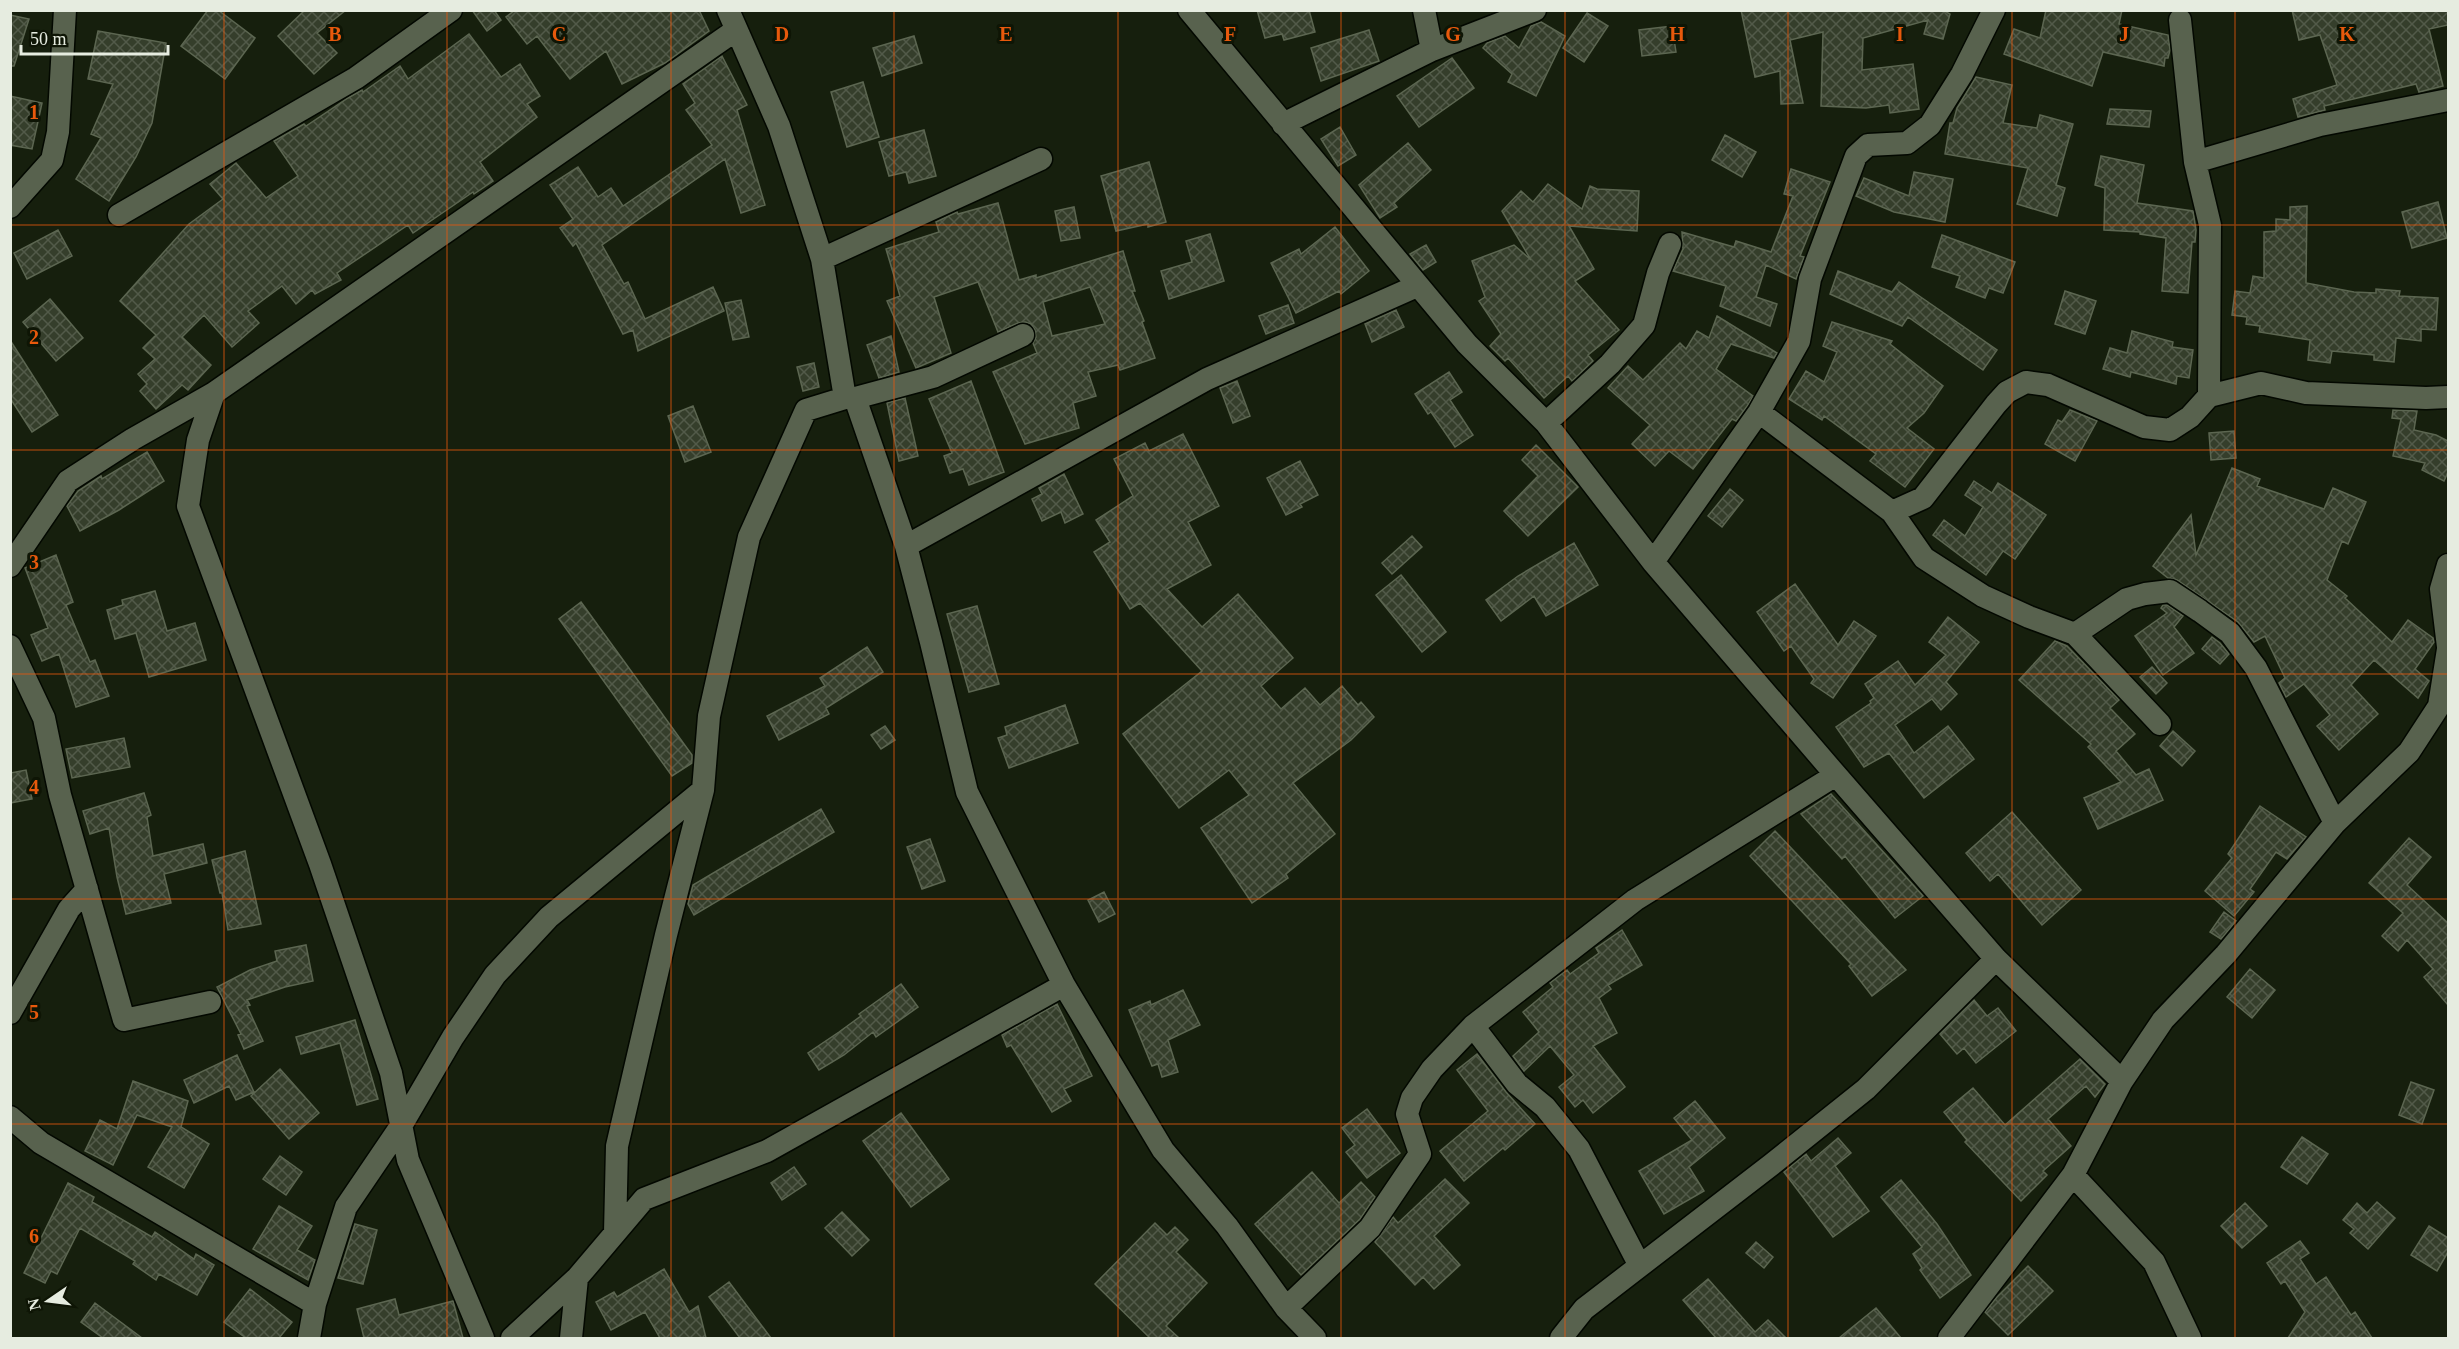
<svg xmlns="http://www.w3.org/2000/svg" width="2459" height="1349" font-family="'Times New Roman',serif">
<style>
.building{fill:url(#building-cross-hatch);stroke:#5c6651;stroke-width:1.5;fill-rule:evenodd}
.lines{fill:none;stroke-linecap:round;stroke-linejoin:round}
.street-casing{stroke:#030800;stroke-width:25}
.street{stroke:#58624e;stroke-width:22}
.grid{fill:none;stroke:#e8590c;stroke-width:1.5;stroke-opacity:0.55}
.grid-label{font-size:20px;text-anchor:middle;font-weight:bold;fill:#e8590c;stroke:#0e1505;stroke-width:6;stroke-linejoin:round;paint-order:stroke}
</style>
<defs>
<pattern id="building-cross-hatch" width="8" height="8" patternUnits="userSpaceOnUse" patternTransform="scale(1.5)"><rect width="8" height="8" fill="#353e2b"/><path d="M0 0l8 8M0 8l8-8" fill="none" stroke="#525a49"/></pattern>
</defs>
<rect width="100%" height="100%" fill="#161f0d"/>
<path class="building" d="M208 10H218L255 38 225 79 181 46Z
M305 10H346L317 33 337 53 314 74 278 36Z
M472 10H494L501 20 487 31Z
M515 10H699L709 31 665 63 622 84 606 51 570 79 537 36 527 44 506 17Z
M1257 10H1309L1315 32 1284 40 1282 34 1265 38Z
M1741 10H1943L1950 14 1943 39 1924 34 1928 20 1863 38 1862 70 1913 64 1919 109 1890 113 1889 105 1866 108 1821 106 1823 32 1790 40 1803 103 1781 104 1780 71 1755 77Z
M2046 10H2122L2119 24 2168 35 2170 50 2168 58H2165L2164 66 2103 52 2092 86 2004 54 2014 29 2040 38Z
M2292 10H2448V25L2429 29 2443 86 2419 92 2416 84 2324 106 2325 110 2298 117 2293 99 2337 85 2320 35 2299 40Z
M1587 13 1608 26 1584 62 1563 48Z
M10 15 29 19 14 66H10Z
M1541 22 1565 36 1536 96 1508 82 1512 74 1483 48 1487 43 1505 36 1519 48 1531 26Z
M1672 26 1676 52 1642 56 1639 30Z
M1369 30 1379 61 1321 81 1311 48Z
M98 31 166 43 152 123 136 157 109 201 76 179 101 138 91 134 113 84 88 79Z
M469 34 501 77 520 64 540 96 527 104 537 117 480 162 493 181 474 194 473 192 413 233 408 225 337 273 341 280 315 294 312 290 296 304 282 286 248 311 259 323 232 347 204 315 182 337 211 365 188 390 182 385 156 409 140 391 147 384 138 374 155 359 143 348 156 335 120 301 189 224 223 199 210 184 236 163 266 198 298 176 274 141 304 124 306 126 348 98 362 90 363 92 400 66 408 79Z
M914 36 922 63 882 76 873 48Z
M722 56 747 105 737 110 765 205 741 213 725 159 602 245 624 284 628 282 645 319 713 287 724 311 638 351 633 330 623 334 576 243 573 246 560 228 573 219 550 185 578 167 598 197 611 188 623 206 712 145 686 110 695 103 683 84Z
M1452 58 1474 88 1419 127 1397 96Z
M1976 77 2012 85 2003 123 2037 128 2040 115 2073 124 2056 185 2065 188 2057 216 2017 204 2028 168 1945 154 1950 123H1953L1957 108Z
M863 82 879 137 847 147 831 92Z
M10 96 42 103 32 149 10 145Z
M2110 109 2151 111 2149 127 2107 124Z
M1340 127 1356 155 1338 166 1321 139Z
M924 130 936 176 909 183 906 172 889 176 879 142Z
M1725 135 1756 152 1742 177 1712 160Z
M1408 143 1431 170 1394 203 1397 207 1380 218 1359 185Z
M2101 156 2144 165 2137 203 2193 211 2196 230 2195 242H2192L2188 293 2162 291 2166 238 2140 234V232L2104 230 2105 188 2095 185Z
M1149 162 1166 222 1148 227V224L1116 231 1101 176Z
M1791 169 1830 182 1800 256 1804 257 1796 279 1766 265 1756 297 1777 304 1770 326 1720 306 1726 286 1673 271 1683 249 1682 232 1734 247 1736 241 1771 252 1793 196 1784 194Z
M1914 172 1953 179 1945 222 1894 212 1856 196 1864 178 1909 196Z
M1548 184 1582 209 1590 186 1597 189 1639 191 1637 231 1569 226 1594 269 1575 281 1619 330 1588 355 1593 361 1572 381 1568 376 1544 398 1508 358 1505 361 1490 346 1501 334 1479 301 1485 297 1472 261 1514 245 1531 260 1502 211 1521 191 1533 202Z
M2438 202 2447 238 2412 248 2402 212Z
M998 203 1019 280 1036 275V278L1123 251 1135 291H1132L1144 321 1142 322 1155 358 1120 370 1118 365 1088 372 1096 396 1073 403 1079 428 1025 444 993 372 1037 353 1033 343 1036 337 1035 330 1031 324 1025 322 1018 323 998 332 978 282 934 297 951 353 916 368 887 301 900 296 886 249 939 232 936 222 957 212 958 214ZM1090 287 1105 324 1052 336 1043 302Z
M2307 206 2306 283 2354 292 2376 293V289L2400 291 2399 296 2438 298 2436 330 2421 329V341L2396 338 2394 362 2374 360V355L2332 351 2330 363 2308 360 2310 340 2259 332 2260 326 2246 324 2247 317 2232 315 2235 291 2250 293 2253 276 2264 278V232L2276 231V219L2290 220V207Z
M1074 207 1080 238 1061 241 1055 211Z
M1335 227 1369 271 1341 294 1339 291 1296 313 1271 263 1299 249 1301 254Z
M58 230 72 256 27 279 14 253Z
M1210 234 1224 281 1169 299 1161 271 1192 262 1186 241Z
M1942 235 2015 262 2003 293 1989 288 1985 298 1956 287 1960 276 1932 267Z
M1426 245 1436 262 1423 270 1410 254Z
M1838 271 1892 292 1899 282 1997 350 1983 370 1908 317 1902 326 1830 294Z
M2065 291 2096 301 2085 334 2055 324Z
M50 299 83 338 56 361 23 322Z
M741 300 749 337 733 340 725 303Z
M1288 305 1294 323 1266 334 1259 316Z
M1396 310 1404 327 1372 342 1365 324Z
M1717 316 1777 353 1774 358 1731 344 1716 369 1753 396 1748 405 1736 421 1732 419 1693 469 1669 451 1655 466 1632 444 1650 425 1608 388 1628 366 1643 380 1680 343 1686 349 1697 331 1709 338Z
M1832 322 1892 341 1890 344 1943 386 1924 413 1907 428 1934 449 1905 487 1870 461 1876 454 1824 416 1822 420 1789 399 1806 371 1824 382 1837 352 1823 346Z
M2132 331 2173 342 2172 347 2193 350 2189 378 2177 376 2176 384 2131 372 2130 377 2103 369 2110 348 2127 353Z
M891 336 899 372 879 378 867 345Z
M10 340 58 415 32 432 10 398Z
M814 363 819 387 803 391 797 367Z
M1449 372 1462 392 1450 400 1473 435 1455 447 1431 412 1428 414 1415 394Z
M971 381 1004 472 969 485 963 469 950 473 944 456 952 453 929 399Z
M1237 381 1250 416 1233 423 1220 388Z
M905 398 918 456 899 461 887 403Z
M693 406 711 452 685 462 668 416Z
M2070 410 2097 421 2075 461 2045 444 2058 420 2062 422Z
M2393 410 2417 411 2414 430 2436 435 2448 441V472L2444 481 2422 470 2425 463 2393 456 2401 419 2392 418Z
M2234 431 2236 458 2211 460 2209 433Z
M1183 434 1219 506 1188 522 1211 565 1167 589 1202 627 1238 594 1293 658 1261 686 1281 709 1305 688 1320 705 1342 686 1358 705 1361 702 1374 717 1351 740 1293 783 1335 834 1286 874 1288 878 1252 903 1201 828 1249 795 1229 770 1179 808 1123 734 1202 671 1140 603 1130 609 1094 552 1110 542 1096 520 1133 496 1114 459 1145 443 1149 451Z
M1536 445 1578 487 1528 536 1504 511 1538 476 1522 460Z
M147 452 164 481 119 510 80 531 67 506 78 491 101 476 102 479Z
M1300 461 1318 495 1300 504 1302 507 1286 515 1267 478Z
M2232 468 2260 479 2257 486 2324 509 2333 488 2366 502 2348 544 2342 541 2327 580 2347 596 2345 598 2392 642 2408 620 2433 638 2434 642 2415 669 2429 681 2418 698 2374 660 2351 685 2378 714 2339 750 2317 726 2330 715 2304 684 2286 697 2279 683 2285 678 2265 636 2254 642 2238 622 2177 580 2168 578 2153 566 2191 515 2196 555Z
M1064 474 1083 514 1065 523 1061 512 1042 521 1032 499 1042 494 1039 488Z
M1974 481 1992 493 1998 483 2046 515 2015 559 2003 551 1986 575 1933 535 1944 520 1965 536 1983 507 1965 495Z
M1730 489 1743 500 1722 527 1708 516Z
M1412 536 1422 547 1392 574 1382 563Z
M1574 543 1598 585 1546 616 1534 596 1501 621 1486 600 1518 576Z
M56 555 73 602 66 605 90 662 95 660 109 696 76 707 59 654 42 661 31 635 48 628 25 568Z
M1401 575 1446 632 1422 652 1376 595Z
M1795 584 1838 645 1854 621 1876 636 1833 698 1811 683 1814 679 1791 646 1784 651 1757 612Z
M155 591 167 631 195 623 206 660 149 677 136 633 115 639 107 610 123 605 122 600Z
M581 602 692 755V763L672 776 559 619Z
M2163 605H2167L2183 616 2174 627 2194 653 2163 675 2135 636 2167 613 2161 608Z
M977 606 999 684 969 692 947 614Z
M1948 617 1979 642 1946 682 1957 694 1941 710 1932 699 1895 725 1914 753 1948 726 1974 759 1924 798 1889 753 1864 767 1836 727 1871 703 1870 701 1874 698 1865 684 1898 661 1915 685 1946 655 1929 642Z
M2212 637 2220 643 2229 654 2220 664 2202 649Z
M2055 641 2067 646 2119 700 2110 708 2135 734 2116 751 2136 775 2149 769 2163 800 2098 829 2084 798 2121 782 2088 747 2091 744 2019 680Z
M867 647 883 672 826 708 829 714 779 740 767 716 825 686 820 678Z
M2152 667 2167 683 2156 694 2140 677Z
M1065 705 1078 743 1009 768 998 738 1007 735 1005 727Z
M885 726 895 740 881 749 871 735Z
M2173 731 2195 751 2182 766 2160 746Z
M124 738 130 767 72 778 66 749Z
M26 770 32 799 10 803V773Z
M144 793 151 815 147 817 153 856 203 844 207 863 164 874 171 903 126 914 117 877 109 828 90 834 83 811Z
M1831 794 1923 896 1895 918 1845 856 1842 859 1801 814Z
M2260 806 2306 837 2287 859 2276 852 2250 889 2254 892 2234 916 2205 891 2232 858 2228 854Z
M821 809 834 832 694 915 688 904 693 885Z
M2012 812 2081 890 2042 925 1998 874 1990 881 1966 853Z
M1775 831 1906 970 1872 996 1849 966 1851 964 1750 856Z
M2409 838 2431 857 2407 885 2448 923V1005L2424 977 2433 969 2407 940 2398 951 2382 936 2403 913 2369 883Z
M930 839 945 881 922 889 907 847Z
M245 851 261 924 228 930 222 893H220L212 860Z
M1104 892 1115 914 1099 922 1088 900Z
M2224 912 2236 921 2221 939 2210 932Z
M1622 930 1642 965 1608 985 1611 989 1599 998 1617 1033 1593 1046 1625 1087 1593 1113 1583 1100 1575 1107 1559 1087 1574 1075 1550 1046 1524 1071 1513 1056 1539 1032 1523 1012 1553 987 1550 983 1567 970 1570 974 1599 953 1596 948Z
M306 945 313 981 285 987 247 1000 250 1005 247 1006 263 1041 244 1049 238 1035 241 1034 217 987 250 970 277 961 275 951Z
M2250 969 2275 990 2252 1018 2227 997Z
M901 984 918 1007 876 1037 873 1032 844 1055 819 1070 808 1053 839 1032 861 1016 859 1014Z
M1183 990 1200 1025 1168 1040 1178 1072 1162 1077 1158 1064 1152 1066 1129 1010 1150 1001 1151 1005Z
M1974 1000 1987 1016 1998 1008 2016 1031 1976 1063 1964 1048 1957 1054 1940 1034Z
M1057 1004 1092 1076 1064 1089 1071 1101 1052 1112 1011 1045 1007 1047 1002 1035Z
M355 1020 378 1099 357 1105 340 1043 301 1054 296 1037Z
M1477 1054 1506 1092 1535 1124 1505 1150 1503 1148 1464 1181 1440 1151 1488 1111 1457 1070Z
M237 1055 254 1092 236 1100 229 1086 194 1103 184 1080Z
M2080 1059 2105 1084 2095 1097 2086 1086 2048 1119 2071 1146 2043 1171 2047 1175 2021 1201 1965 1142 1967 1140 1944 1112 1973 1088 2005 1125Z
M280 1069 319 1113 289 1139 251 1096Z
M133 1081 188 1101 181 1127 209 1144 184 1188 148 1167 172 1127 137 1115 113 1165 85 1151 100 1120 117 1129Z
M2411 1082 2434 1090 2422 1124 2399 1115Z
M1695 1101 1725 1138 1689 1167 1704 1191 1664 1214 1639 1171 1692 1140 1674 1118Z
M1367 1109 1400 1153 1367 1178 1346 1152 1355 1145 1342 1128Z
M901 1113 949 1179 911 1207 863 1141Z
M2302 1137 2328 1154 2307 1184 2281 1167Z
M1838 1138 1851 1153 1835 1166 1869 1211 1833 1237 1784 1172 1806 1154 1811 1161Z
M280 1156 302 1172 286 1195 263 1179Z
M794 1167 806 1184 782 1200 771 1183Z
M1312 1172 1339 1203 1361 1182 1375 1197 1360 1219 1301 1275 1255 1224Z
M1445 1179 1469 1203 1434 1236 1460 1265 1434 1289 1423 1277 1415 1285 1375 1242 1393 1217 1398 1223Z
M1901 1180 1937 1224 1971 1275 1940 1298 1920 1270 1922 1268 1913 1254 1922 1247 1881 1197Z
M68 1183 94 1197 92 1202 152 1237 155 1232 194 1259 196 1254 214 1265 197 1295 159 1274 156 1280 133 1264 135 1261 80 1228 57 1274 51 1271 45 1283 24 1273Z
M2377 1202 2395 1218 2368 1249 2350 1233 2354 1229 2343 1220 2357 1203 2367 1213Z
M2245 1203 2267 1226 2242 1248 2221 1226Z
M279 1206 312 1226 297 1250 315 1260 308 1280 253 1249Z
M842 1212 869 1240 852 1256 825 1228Z
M1155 1223 1167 1235 1175 1227 1188 1240 1176 1252 1207 1283 1166 1326 1179 1338H1150L1095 1284Z
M355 1224 377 1230 363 1284 338 1278Z
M2429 1226 2448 1238V1252L2437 1271 2411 1255Z
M2300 1241 2309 1253 2300 1259 2316 1284 2326 1277 2351 1315 2355 1312 2372 1338H2288L2305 1312 2285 1281 2281 1284 2267 1263Z
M1756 1242 1773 1257 1764 1268 1746 1253Z
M2028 1266 2053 1291 2008 1335 1985 1312 1997 1297Z
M664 1269 689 1312 698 1306 706 1338H660L645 1312 611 1330 596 1302 614 1292 617 1297Z
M1708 1279 1755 1332 1768 1320 1786 1338H1716L1683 1300Z
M729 1282 771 1338H740L709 1297Z
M250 1289 292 1322 279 1338H246L224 1322Z
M395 1299 399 1315 453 1301 463 1338H364L357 1309Z
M95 1303 142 1338H103L81 1322Z
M1876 1308 1901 1338H1839Z"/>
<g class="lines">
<g class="street-casing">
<path id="street" d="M728 10 779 126 822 259 845 398H855L906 546 931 642 967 792 1064 985 1163 1150 1227 1226 1286 1308 1315 1338
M1189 10 1467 344 1546 423 1653 562 1836 775 1996 959 2122 1081
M1424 10 1432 50
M2180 20 2195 162 2210 225 2209 396
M1283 124 1432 50 1535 10
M2195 162 2320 125 2448 100
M10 207 52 160 58 132 65 10
M119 215 356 78 451 10
M822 259 1041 159
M214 393 198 440 188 506 320 864 391 1073 408 1160 483 1338
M855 398 933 377 1023 335
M1759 412 1892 512 1924 558 1983 596 2029 617 2075 634 2160 724
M1546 423 1610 364 1644 325 1658 273 1670 244
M1892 512 1923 498 1996 404 2007 392 2026 382 2048 385 2144 427 2170 430 2190 417 2209 396 2261 383 2306 393 2426 398 2448 397
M906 546 1207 379 1417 286
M1653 562 1759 412 1799 341 1810 279 1856 156 1868 145 1907 143 1930 125 1962 74 1994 10
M2448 565 2441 589 2448 647
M10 566 68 481 133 439 214 393 736 30
M2075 634 2127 599 2145 594 2170 591 2200 611 2230 633 2256 668 2335 823
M10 646 44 718 60 795 124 1020 210 1002
M10 1013 69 909 87 889
M1473 1026 1517 1084 1545 1107 1579 1149 1640 1266
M10 1117 41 1143 315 1304
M2073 1175 2154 1262 2190 1338
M615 1233 617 1146 666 935 703 790 709 716 749 537 806 410 845 398
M1286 1308 1370 1228 1420 1154 1407 1114 1412 1098 1432 1069 1473 1026 1635 900 1836 775
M309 1338 315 1304 346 1207 401 1126 453 1037 495 975 549 917 703 790
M512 1338 577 1278 644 1199 767 1151 1064 985
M571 1338 577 1278
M1561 1338 1584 1309 1771 1165 1866 1089 1996 959
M1949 1338 2073 1175 2122 1081 2163 1020 2226 954 2335 823 2409 752 2439 706 2448 649"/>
</g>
<use href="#street" class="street"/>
</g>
<path class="grid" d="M224 10V1338M447 10V1338M671 10V1338M894 10V1338M1118 10V1338M1341 10V1338M1565 10V1338M1788 10V1338M2012 10V1338M2235 10V1338M10 225H2448M10 450H2448M10 674H2448M10 899H2448M10 1124H2448"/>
<g class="grid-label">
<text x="335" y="41">B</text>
<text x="559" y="41">C</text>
<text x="782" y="41">D</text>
<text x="1006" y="41">E</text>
<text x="1230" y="41">F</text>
<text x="1453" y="41">G</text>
<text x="1677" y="41">H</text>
<text x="1900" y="41">I</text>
<text x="2124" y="41">J</text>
<text x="2347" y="41">K</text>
<text x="34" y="119">1</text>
<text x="34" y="344">2</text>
<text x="34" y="569">3</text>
<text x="34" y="794">4</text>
<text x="34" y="1019">5</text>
<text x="34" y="1243">6</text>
</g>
<rect width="2459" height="1349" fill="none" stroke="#e6ece0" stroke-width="24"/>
<g transform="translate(48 1301) rotate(256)" stroke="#0e1505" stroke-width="4.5" paint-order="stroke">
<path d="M0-4.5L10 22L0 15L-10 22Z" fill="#e6ece0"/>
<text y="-9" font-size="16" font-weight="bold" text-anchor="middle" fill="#e6ece0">N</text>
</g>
<path d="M21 45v9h147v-9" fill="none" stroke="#e6ece0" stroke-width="3"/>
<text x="30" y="45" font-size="18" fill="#e6ece0" stroke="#0e1505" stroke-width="4.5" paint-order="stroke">50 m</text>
</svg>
